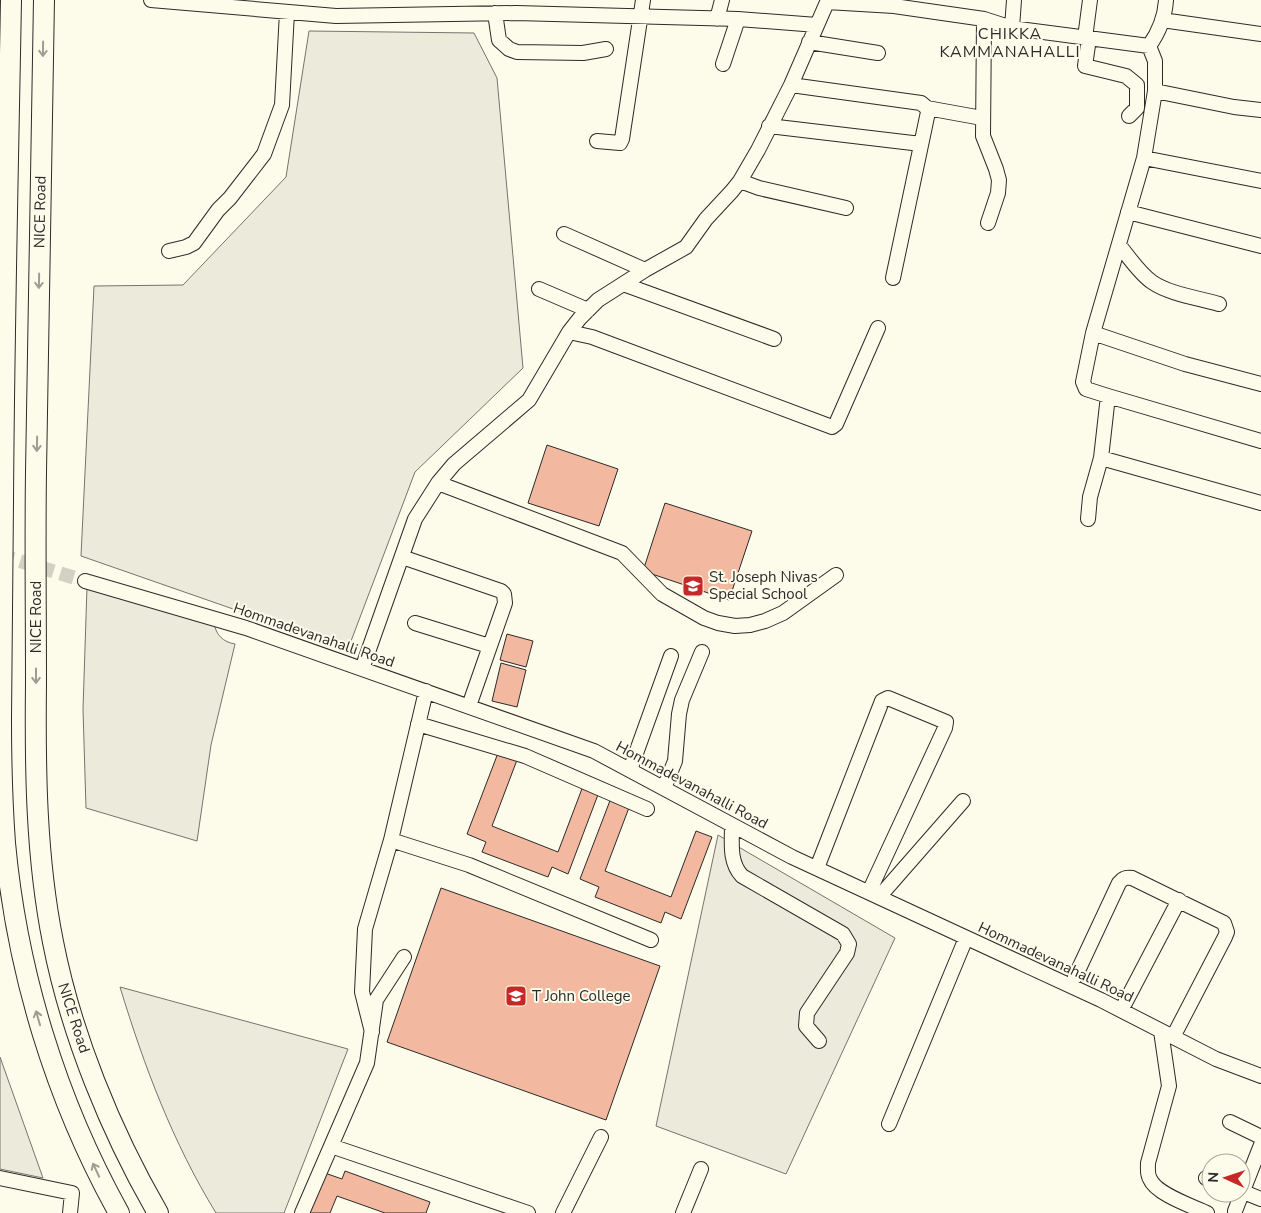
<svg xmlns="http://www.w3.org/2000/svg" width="1261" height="1213" font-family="'Nunito Sans',sans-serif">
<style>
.green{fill:#ecebdb;stroke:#74746e}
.building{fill:#f2b8a0;stroke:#2b2b2b}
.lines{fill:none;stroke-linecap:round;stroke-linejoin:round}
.minor-tunnel{stroke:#d3d1c4;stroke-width:14;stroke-dasharray:14 7;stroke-linecap:butt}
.minor-casing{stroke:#2b2b2b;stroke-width:16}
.highway-casing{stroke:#2b2b2b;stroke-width:22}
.minor{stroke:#fdfbea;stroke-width:14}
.highway{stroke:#fdfbea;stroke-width:20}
.oneway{stroke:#9e9d94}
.labels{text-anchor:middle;stroke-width:4;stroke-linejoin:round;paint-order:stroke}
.street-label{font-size:15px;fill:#2b2b2b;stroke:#fdfbea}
.poi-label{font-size:15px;fill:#2b2b2b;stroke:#fdfbea;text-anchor:start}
.neighbourhood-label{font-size:16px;letter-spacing:1px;fill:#2b2b2b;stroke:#fdfbea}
</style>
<rect width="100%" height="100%" fill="#fdfbea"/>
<path class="green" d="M309 31 474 33 497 78 523 368 415 472 348 649 81 556 94 286 183 285 286 177Z
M87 587 214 623C216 635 223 642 235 644L211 745 197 841 86 808 83 709Z
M718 835 895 938 786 1174 656 1126Z
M120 987 348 1049 284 1213H216C173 1143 144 1066 120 987Z
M0 1057 43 1178 0 1169Z"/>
<path class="building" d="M547 445 618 469 599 526 528 503Z
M665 503 752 531 729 600 643 571Z
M507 634 533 641 526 667 500 660Z
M501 663 526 670 517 707 492 701Z
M498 753 517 760 492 826 558 852 583 786 599 792 568 874 552 867 548 877 482 852 486 842 467 834Z
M611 798 630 805 605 871 671 897 696 831 712 837 681 919 665 912 661 923 595 897 599 887 580 879Z
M441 888 660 966 606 1120 387 1042Z
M345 1171 430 1202 426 1213H385L337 1196 330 1213H307L322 1172 342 1179Z"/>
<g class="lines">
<path class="minor-tunnel" d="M0 555 85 581"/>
<g class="minor-casing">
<path id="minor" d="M151 0 336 16 516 13 738 19 817 25
M827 2 894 6 984 19 1012 28 1149 46C1159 32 1165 17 1166 0
M495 13 499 40 509 49 517 52 583 53 606 49
M717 19 722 0
M984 19 983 136 996 169 999 180 998 193 988 223
M1162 20 1261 34
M1012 28 1014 0
M1085 38 1090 0
M1089 38 1085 66 1126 76 1137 85V108L1129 116
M809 42 878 53
M1149 46 1155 61V91L1144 158 1093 333 1083 382 1086 389 1108 396 1261 441
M723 64 738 19
M791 85 921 103 927 108 928 112 893 278
M1155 91 1234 107 1261 110
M927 108 982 118
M769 126 921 144
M597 141 620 143 622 139 643 0
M1144 158 1261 181
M740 181 759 188 846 208
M1128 212 1261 246
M564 234 645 270
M1119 245C1129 257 1139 273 1152 282 1169 294 1199 298 1219 304
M169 251 186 247 194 243 218 210 230 198 264 154 282 105 287 12
M623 284 774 339
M539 289 588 310
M569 332 592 337 832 427 836 424 878 328
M1093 333 1185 364 1261 384
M1101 458 1261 503
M438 483 622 553 662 594 704 618 718 623 735 626 750 625 765 621 783 613 836 575
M1088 519 1090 497 1101 458 1108 396
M402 557 501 591 504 594 505 603 469 706
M85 581 246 628 594 751 792 857 1101 1000 1216 1059 1261 1076
M415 623 489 646
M362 669 415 519 438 483 454 464 529 400 569 332 580 318 598 300 645 270 686 247 706 219 732 191 740 181 758 150 791 85 828 0
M418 724 525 756 647 809
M630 770 671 656
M664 788 675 761 679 714 682 700 702 652
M732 825C732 843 729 862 742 876L843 934 849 944 847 953 807 1013 806 1026 819 1041
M391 840 426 691
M817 868 882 701 888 698 946 722 945 728 869 892
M879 897 963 801
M1075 977 1119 883C1123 878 1126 877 1132 878L1224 923 1227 932 1225 937 1173 1037
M1125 1003 1179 900
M1161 1031 1169 1086 1148 1163C1148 1169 1147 1174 1150 1179 1156 1194 1192 1206 1207 1213
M372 1032 362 992 365 929 391 840 469 865 651 940
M1230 1122 1261 1137
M889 1124 966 938
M331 1146 528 1213
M0 1178 72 1193 70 1213
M1206 1178 1211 1180
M1241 1191 1261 1199
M1235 1211 1261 1145
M302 1213 367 1063 376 1000 404 957
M563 1213 601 1137
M683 1213 701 1169"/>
</g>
<g class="highway-casing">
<path id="highway" d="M11 0C8 167 4 335 3 502 2 574 1 646 1 719 1 760 2 801 5 843 17 972 56 1100 119 1213
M44 0C41 157 39 314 36 472 35 542 36 612 36 683 35 769 36 857 53 942 71 1034 111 1132 158 1213"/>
</g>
<use href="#minor" class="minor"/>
<use href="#highway" class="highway"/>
</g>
<defs><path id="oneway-shaft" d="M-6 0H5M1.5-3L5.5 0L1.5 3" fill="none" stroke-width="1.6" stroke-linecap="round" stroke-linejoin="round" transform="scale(1.25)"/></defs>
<g class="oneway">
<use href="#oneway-shaft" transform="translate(43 49) rotate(91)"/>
<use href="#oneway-shaft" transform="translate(39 281) rotate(91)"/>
<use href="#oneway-shaft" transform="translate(37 444) rotate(91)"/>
<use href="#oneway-shaft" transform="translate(36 676) rotate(90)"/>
<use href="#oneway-shaft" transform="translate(38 1018) rotate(-106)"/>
<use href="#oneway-shaft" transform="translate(96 1170) rotate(-115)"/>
</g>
<defs>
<g id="school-square" transform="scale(1.125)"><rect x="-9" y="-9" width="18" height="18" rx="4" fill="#c62828" stroke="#fdfbea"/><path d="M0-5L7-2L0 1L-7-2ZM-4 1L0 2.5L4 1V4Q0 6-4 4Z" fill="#fff"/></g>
<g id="university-square" transform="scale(1.125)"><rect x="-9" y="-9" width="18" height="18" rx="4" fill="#c62828" stroke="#fdfbea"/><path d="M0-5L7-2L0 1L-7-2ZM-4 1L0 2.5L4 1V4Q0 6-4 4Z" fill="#fff"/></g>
</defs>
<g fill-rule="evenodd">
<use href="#school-square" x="693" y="586"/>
<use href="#university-square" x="516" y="996"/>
</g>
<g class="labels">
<g class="street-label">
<text transform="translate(40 212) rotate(-89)" y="5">NICE Road</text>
<text transform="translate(36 617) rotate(-90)" y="5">NICE Road</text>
<text transform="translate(314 635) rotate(19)" y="5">Hommadevanahalli Road</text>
<text transform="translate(692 785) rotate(28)" y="5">Hommadevanahalli Road</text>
<text transform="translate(1056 962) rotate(25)" y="5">Hommadevanahalli Road</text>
<text transform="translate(74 1018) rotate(72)" y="5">NICE Road</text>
</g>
<g class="poi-label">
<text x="709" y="582">St. Joseph Nivas<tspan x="709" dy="17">Special School</tspan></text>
<text x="532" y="1001">T John College</text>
</g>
<g class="neighbourhood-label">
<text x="1010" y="39">CHIKKA<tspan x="1010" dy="18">KAMMANAHALLI</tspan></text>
</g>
</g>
<g transform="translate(1226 1178) rotate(273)"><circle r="24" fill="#fdfbea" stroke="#a9a89e"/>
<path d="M0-4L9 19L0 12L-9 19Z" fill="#c62828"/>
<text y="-8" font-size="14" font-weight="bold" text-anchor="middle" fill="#2b2b2b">N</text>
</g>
</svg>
